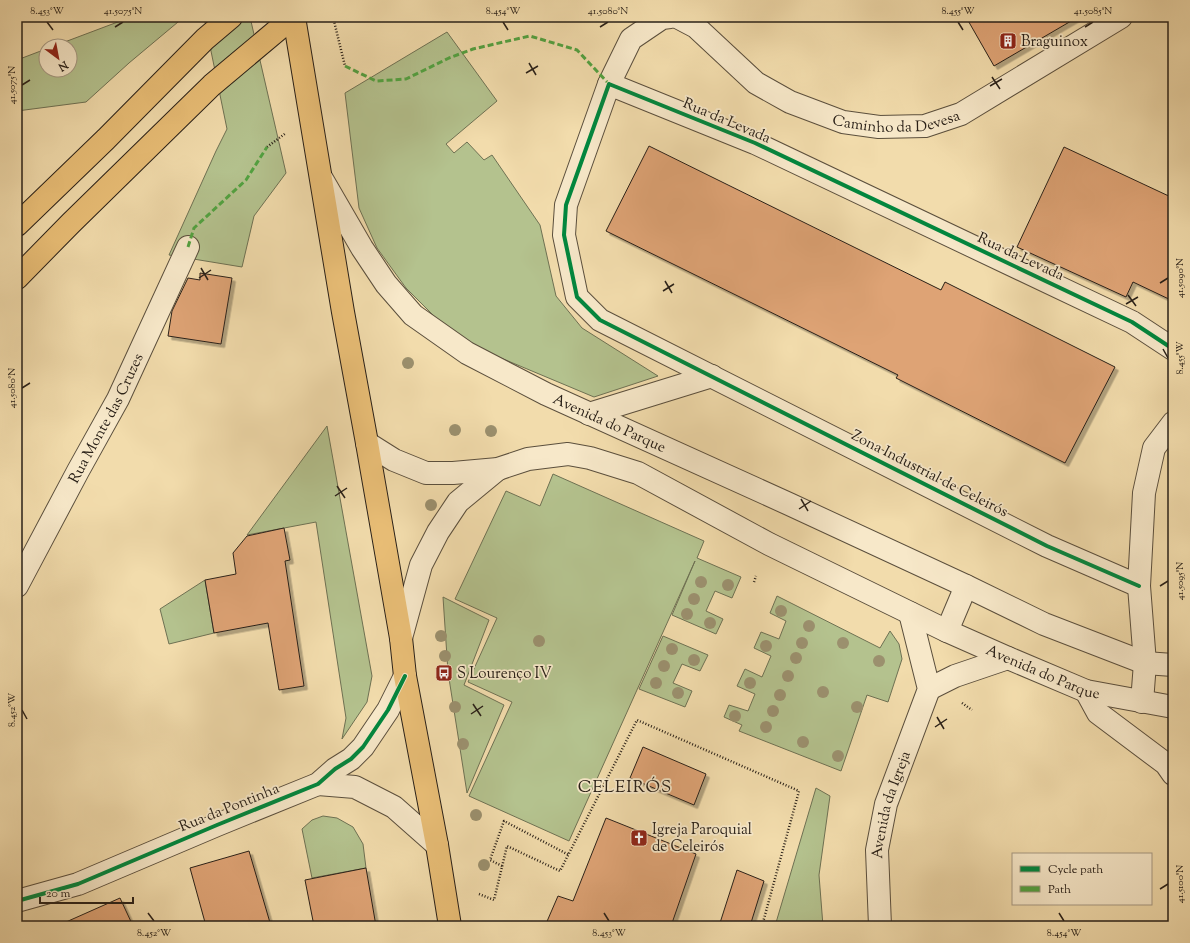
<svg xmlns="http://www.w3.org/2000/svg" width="1190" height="943" font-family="'Sorts Mill Goudy',serif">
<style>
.green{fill:#b4c28e;stroke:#6e7153}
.building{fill:#dea375;stroke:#292018;filter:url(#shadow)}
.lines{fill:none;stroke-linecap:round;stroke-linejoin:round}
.minor-casing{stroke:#5b4f3d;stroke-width:24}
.major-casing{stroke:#292018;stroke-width:24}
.highway-casing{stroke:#292018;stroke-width:24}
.path{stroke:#292018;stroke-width:2.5;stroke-dasharray:1 2;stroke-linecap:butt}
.minor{stroke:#f7e8c9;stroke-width:22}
.major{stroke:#e9be76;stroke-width:22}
.highway{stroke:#e9be76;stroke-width:22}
.quiet{stroke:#51a240;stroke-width:3;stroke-dasharray:6 3;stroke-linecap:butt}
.cycleway-casing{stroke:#f7e8c9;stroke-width:6}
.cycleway{stroke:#00873e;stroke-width:4}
.tree{fill:#9b906e}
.ticks{fill:none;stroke:#292018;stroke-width:1.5}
.labels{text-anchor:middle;stroke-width:3.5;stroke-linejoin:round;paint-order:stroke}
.poi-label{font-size:15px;fill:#292018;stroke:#f7e8c9;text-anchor:start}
.street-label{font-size:15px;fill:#292018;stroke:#f7e8c9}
.quarter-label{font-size:17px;letter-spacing:1px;fill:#292018;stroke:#f7e8c9}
.neatline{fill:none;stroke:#292018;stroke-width:1.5}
.ticks-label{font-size:10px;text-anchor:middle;fill:#292018}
</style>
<defs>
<filter id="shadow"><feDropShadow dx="3.5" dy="3.5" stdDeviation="0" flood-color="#0004"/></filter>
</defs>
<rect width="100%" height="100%" fill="#f2dcac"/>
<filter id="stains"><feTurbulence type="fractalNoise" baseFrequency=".005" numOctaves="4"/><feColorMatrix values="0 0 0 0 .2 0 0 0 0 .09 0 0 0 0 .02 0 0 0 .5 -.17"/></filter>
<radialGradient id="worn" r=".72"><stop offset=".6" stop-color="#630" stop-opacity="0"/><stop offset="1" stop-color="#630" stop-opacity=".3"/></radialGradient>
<path class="green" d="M131 17H184L129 63 86 102 17 111V60L46 49V70H70V46H54Z
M204 17H250L286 173 254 216 242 267 169 255 216 151 227 129Z
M447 32 497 101 446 144 454 153 467 142 484 160 492 155 540 225 556 296 582 328 658 376 594 397 477 348 439 321 406 288 377 248 359 208 345 93Z
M327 426 372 676 367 702 342 739 346 718 316 522 247 535Z
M553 474 704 541 697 558 741 577 732 598 715 591 706 611 723 619 716 634 672 615 695 561 569 841 469 796 512 702 468 682 497 618 455 599 506 491 540 506Z
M205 580 214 633 169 644 160 609Z
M777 596 880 648 890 631 899 644 902 659 888 702 867 695 841 771 739 731 742 725 724 717 729 705 748 711 755 694 737 686 745 669 762 677 771 656 754 648 761 632 779 639 786 621 770 613Z
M443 597 489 620 464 685 504 705 467 793 448 672Z
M663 636 708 655 700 671 682 664 673 683 692 691 685 707 639 689Z
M816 788 830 796 819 875 823 926H775Z
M323 816 337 818 353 827 363 844 366 868 312 878 302 829 312 820Z"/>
<path class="building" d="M966 17H1078L994 66Z
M649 146 941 290 945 282 1115 367 1065 463 896 378 898 375 606 231Z
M1064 147 1173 198V301L1133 282 1126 297 1017 247Z
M200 273 232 278 221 344 168 336 172 311 188 278 200 280Z
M284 528 290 560 285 561 304 686 279 690 268 623 214 633 205 580 236 574 233 553 247 536Z
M643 747 706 774 694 805 630 778Z
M606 818 696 854 671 926H545L558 896 573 901Z
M249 851 271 926H206L190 868Z
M366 868 376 926H314L305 880Z
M737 870 764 881 750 926H719Z
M120 898 133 926H57Z"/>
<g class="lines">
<g class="minor-casing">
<g id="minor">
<path id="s1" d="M677 17 696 27 756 83 790 102 843 122 879 127 925 126 961 114 1121 17"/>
<path d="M609 84 631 39 662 18 670 17"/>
<path id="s2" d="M322 179 362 248 386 284 413 315 467 353 546 394 789 504 966 586 1044 624 1145 663 1173 665"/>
<path d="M589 414 712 376"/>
<path id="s3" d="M367 443 394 460 426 473H453L498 469 528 459 568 454 590 458 638 473 769 544 947 631 1008 658 1086 691 1173 707"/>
<path id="s4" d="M17 586 78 471 118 399 188 247"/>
<path d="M1139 586 1047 546 600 320 577 297 564 235 566 205 609 84 755 143 1132 322 1173 349"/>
<path d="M947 631 966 586"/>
<path d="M401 638 421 565 438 532 458 502 498 469"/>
<path d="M929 689 955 676 1008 658"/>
<path d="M1086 691 1098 713 1166 764 1173 774"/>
<path d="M1142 702 1145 663 1139 586 1144 493 1154 448 1173 423"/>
<path d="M318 784 355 787 394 807 437 845"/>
<path d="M17 901 78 884 217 825 318 784 335 769 351 759 363 747 388 710 405 676"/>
<path id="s5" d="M880 926 877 850 886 804 929 689 910 613"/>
</g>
</g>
<g class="major-casing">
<path id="major" d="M294 17 343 312 367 443 401 638 405 676 437 845 450 926"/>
</g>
<g class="highway-casing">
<path id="highway" d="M17 225 106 139 205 39 231 17
M17 278 71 223 212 85 293 17"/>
</g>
<path class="path" d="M333 17 345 66
M267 147 286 133
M754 582 756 576
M962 703 972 710
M502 866 490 860 504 821 569 855
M479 894 494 900 507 846 560 871 637 720 799 791 762 926"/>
<use href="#minor" class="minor"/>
<use href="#major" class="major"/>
<use href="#highway" class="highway"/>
<path class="quiet" d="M345 66 376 81 406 79 449 58 473 49 530 36 577 50 609 84
M188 247 194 228 246 180 267 147"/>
<g class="cycleway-casing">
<path id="cycleway" d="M1139 586 1047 546 600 320 577 297 564 235 566 205 609 84 755 143 1132 322 1173 349
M17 901 78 884 217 825 318 784 335 769 351 759 363 747 388 710 405 676"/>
</g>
<use href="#cycleway" class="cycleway"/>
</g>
<g class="tree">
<circle cx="408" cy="363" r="6"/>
<circle cx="455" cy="430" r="6"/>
<circle cx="491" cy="431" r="6"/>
<circle cx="431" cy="505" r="6"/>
<circle cx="701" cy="582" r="6"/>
<circle cx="728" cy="585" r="6"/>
<circle cx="694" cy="599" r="6"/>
<circle cx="781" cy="611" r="6"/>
<circle cx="687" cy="614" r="6"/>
<circle cx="710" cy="623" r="6"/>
<circle cx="809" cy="626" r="6"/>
<circle cx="441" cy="636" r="6"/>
<circle cx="539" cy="641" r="6"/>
<circle cx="802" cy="643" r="6"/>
<circle cx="843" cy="643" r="6"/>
<circle cx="766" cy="646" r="6"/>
<circle cx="672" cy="649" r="6"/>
<circle cx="445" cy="656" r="6"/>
<circle cx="796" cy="658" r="6"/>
<circle cx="694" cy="660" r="6"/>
<circle cx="879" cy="661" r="6"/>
<circle cx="664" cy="666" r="6"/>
<circle cx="788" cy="676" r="6"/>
<circle cx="656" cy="683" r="6"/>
<circle cx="750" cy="683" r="6"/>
<circle cx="823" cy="692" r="6"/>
<circle cx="678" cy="693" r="6"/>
<circle cx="780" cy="695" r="6"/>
<circle cx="455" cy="707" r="6"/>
<circle cx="857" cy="707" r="6"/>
<circle cx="773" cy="711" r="6"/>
<circle cx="735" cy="716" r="6"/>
<circle cx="766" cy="727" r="6"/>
<circle cx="803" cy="742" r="6"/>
<circle cx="463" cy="744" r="6"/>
<circle cx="838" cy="756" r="6"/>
<circle cx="476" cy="815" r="6"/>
<circle cx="484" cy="865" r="6"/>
</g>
<path class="ticks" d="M47 22 53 30M503 22 508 30M958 22 963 30M115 27 123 22M600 27 608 22M1085 27 1093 22M529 63 536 75M526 73 538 66M992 77 1000 89M22 85 30 80M990 86 1002 79M201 268 208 280M199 278 211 270M665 281 672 293M1160 283 1168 278M663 291 674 284M1128 295 1136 306M1126 304 1138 297M1163 349 1168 358M22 388 30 383M337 486 345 498M335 496 347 488M801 499 808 511M799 509 811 501M1160 586 1168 581M473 704 481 716M22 710 27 719M471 714 483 706M937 717 944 729M935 727 947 719M1160 889 1168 884M148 913 154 921M604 913 609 921M1059 913 1064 921"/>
<defs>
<g id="building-square" transform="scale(0.9)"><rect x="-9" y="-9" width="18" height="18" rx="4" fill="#8f2418" stroke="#f7e8c9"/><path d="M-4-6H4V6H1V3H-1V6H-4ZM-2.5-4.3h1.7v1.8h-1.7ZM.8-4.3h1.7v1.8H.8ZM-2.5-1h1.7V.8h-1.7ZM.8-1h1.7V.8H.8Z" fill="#fff"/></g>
<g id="bus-square" transform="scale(0.9)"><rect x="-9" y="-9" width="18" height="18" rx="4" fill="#8f2418" stroke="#f7e8c9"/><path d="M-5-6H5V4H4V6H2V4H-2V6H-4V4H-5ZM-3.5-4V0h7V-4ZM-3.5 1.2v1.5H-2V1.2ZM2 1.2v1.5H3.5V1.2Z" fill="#fff"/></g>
<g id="church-square" transform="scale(0.9)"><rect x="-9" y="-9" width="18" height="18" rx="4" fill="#8f2418" stroke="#f7e8c9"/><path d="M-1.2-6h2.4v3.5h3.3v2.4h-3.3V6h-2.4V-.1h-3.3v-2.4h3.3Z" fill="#fff"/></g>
</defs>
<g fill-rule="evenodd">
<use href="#building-square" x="1008" y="41"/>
<use href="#bus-square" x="444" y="673"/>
<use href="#church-square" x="639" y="838"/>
</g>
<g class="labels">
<g class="poi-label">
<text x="1021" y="46">Braguinox</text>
<text x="457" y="678">S Lourenço IV</text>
<text x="652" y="834">Igreja Paroquial<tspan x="652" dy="17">de Celeirós</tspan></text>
</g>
<g class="street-label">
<text dy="5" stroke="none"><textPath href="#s1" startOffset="253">Caminho da Devesa</textPath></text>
<text transform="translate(727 120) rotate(23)" y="5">Rua da Levada</text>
<text transform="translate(1021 256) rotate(25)" y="5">Rua da Levada</text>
<text dy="5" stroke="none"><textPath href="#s4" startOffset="190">Rua Monte das Cruzes</textPath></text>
<text dy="5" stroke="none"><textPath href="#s2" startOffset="389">Avenida do Parque</textPath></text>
<text transform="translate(930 473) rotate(27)" y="5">Zona Industrial de Celeirós</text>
<text dy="5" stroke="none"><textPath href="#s3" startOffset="735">Avenida do Parque</textPath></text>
<text dy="5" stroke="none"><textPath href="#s5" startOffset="123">Avenida da Igreja</textPath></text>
<text transform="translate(229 807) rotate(-22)" y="5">Rua da Pontinha</text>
</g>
<g class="quarter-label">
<text x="625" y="792">CELEIRÓS</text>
</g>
</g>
<rect width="1190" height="943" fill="none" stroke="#f2dcac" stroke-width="44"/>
<rect x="1012" y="853" width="140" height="52" fill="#f7e8c9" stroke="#a59882"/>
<rect x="1020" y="866" width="20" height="6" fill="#00873e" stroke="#a59882"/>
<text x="1048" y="873" font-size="12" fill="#292018">Cycle path</text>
<rect x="1020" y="886" width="20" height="6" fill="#51a240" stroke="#a59882"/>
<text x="1048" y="893" font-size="12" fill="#292018">Path</text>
<g transform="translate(58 58) rotate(148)"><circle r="19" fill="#f7e8c9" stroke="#a59882"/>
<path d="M0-3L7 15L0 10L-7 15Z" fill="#8f2418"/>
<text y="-6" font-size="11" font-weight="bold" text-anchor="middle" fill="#292018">N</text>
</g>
<path d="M40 897v6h93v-6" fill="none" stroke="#292018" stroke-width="2"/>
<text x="46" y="897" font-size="12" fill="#292018" stroke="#f7e8c9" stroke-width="3" paint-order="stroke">20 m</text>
<rect x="22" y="22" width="1146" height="899" class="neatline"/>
<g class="ticks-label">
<text x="47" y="14">8.453°W</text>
<text x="123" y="14">41.5075°N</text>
<text x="503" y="14">8.454°W</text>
<text x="608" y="14">41.5080°N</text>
<text x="958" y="14">8.455°W</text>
<text x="1093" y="14">41.5085°N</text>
<text transform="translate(11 85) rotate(-90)" y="4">41.5075°N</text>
<text transform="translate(1179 278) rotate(-90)" y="4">41.5090°N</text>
<text transform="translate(1179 358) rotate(-90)" y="4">8.455°W</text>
<text transform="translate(11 388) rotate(-90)" y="4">41.5080°N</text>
<text transform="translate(1179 581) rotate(-90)" y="4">41.5095°N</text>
<text transform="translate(11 710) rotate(-90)" y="4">8.452°W</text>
<text transform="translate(1179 884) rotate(-90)" y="4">41.5100°N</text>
<text x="154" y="936">8.452°W</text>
<text x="609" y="936">8.453°W</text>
<text x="1064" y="936">8.454°W</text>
</g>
<rect width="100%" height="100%" filter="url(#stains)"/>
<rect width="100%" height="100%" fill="url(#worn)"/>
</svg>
